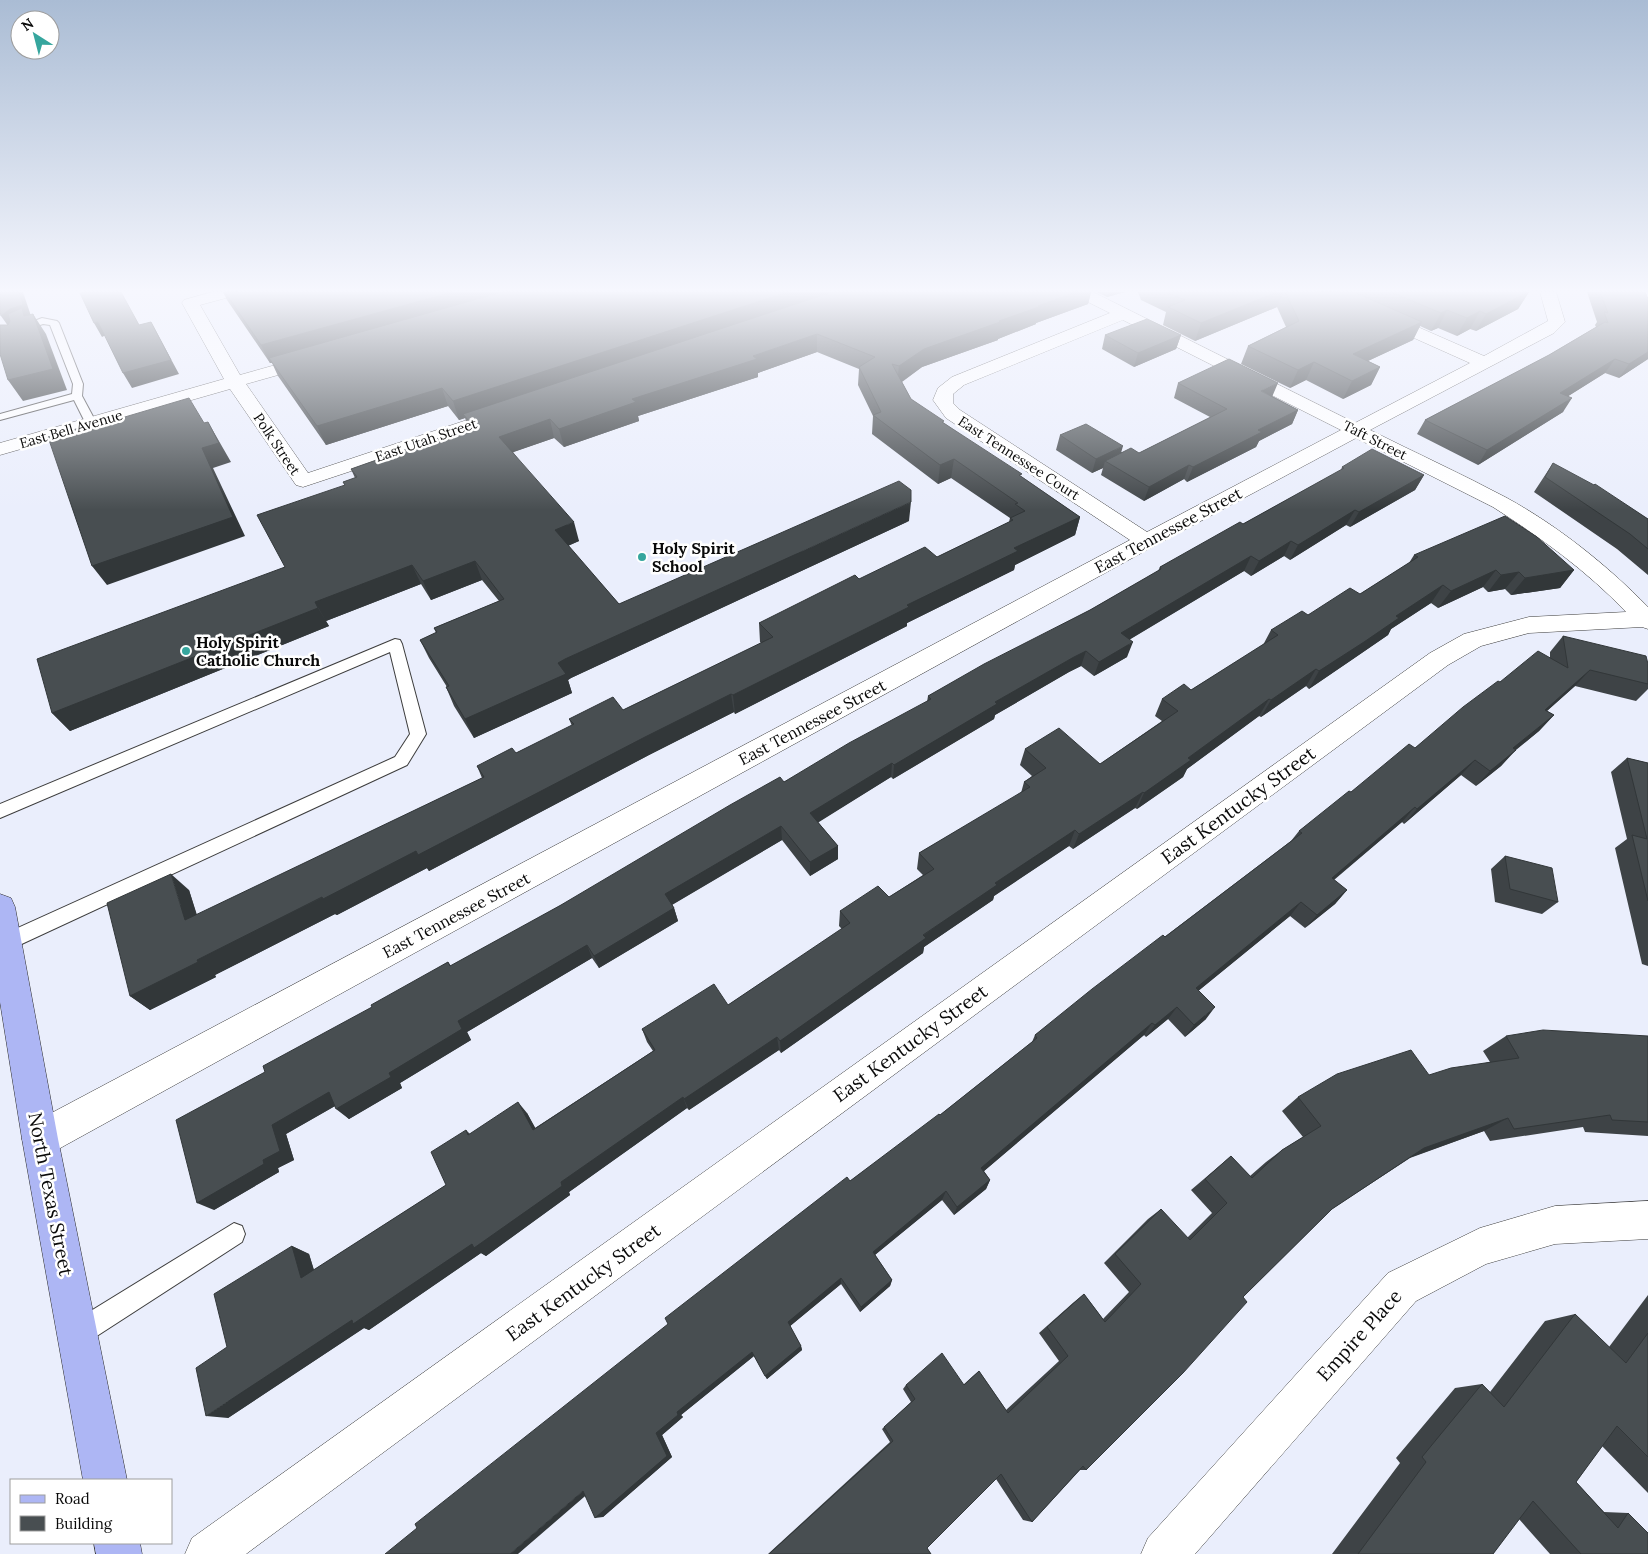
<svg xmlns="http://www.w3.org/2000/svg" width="1648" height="1554" font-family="Lora,serif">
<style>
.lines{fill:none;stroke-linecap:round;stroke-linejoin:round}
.service-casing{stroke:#3d3d3d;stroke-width:2}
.minor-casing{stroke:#3d3d3d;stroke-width:1}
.secondary-casing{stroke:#2c2c2c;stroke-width:1}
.service{fill:#fff;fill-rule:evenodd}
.minor{fill:#fff;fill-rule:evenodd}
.secondary{fill:#adb6f4;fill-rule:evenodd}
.wall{fill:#3e4346}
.shaded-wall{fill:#323739}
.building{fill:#484e51;stroke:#323739}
.poi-dot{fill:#36a69e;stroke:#fff;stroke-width:2}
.labels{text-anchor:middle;stroke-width:5;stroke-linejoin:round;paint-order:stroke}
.far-street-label{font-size:14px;fill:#0a0a0a;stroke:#fff}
.street-label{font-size:16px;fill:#0a0a0a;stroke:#fff}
.poi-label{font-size:16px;font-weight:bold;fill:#0a0a0a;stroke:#fff;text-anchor:start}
.near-street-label{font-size:19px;fill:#0a0a0a;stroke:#fff}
</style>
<rect width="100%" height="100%" fill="#eaeefc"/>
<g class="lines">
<g class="service-casing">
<path id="service" d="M42 318 57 321 59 323 83 384 82 396 97 424 95 426H87L74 400 0 420V414L72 394 73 384 50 325 43 324 19 332 14 329Z
M395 639 400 640 402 644 426 734 407 765 13 948 6 950 0 948V936L395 757 410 734 390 652 0 818V804Z
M234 1223 242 1226 245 1234 242 1242 86 1343 77 1346 68 1343 65 1334 68 1325Z"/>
</g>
<g class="minor-casing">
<path id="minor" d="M212 292H239L237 295 200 305 240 375 311 355 317 356 320 360 317 364 246 384 308 473 497 410 504 408 511 410 513 414 511 418 303 487 296 485 230 389 0 455V443L224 379 182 303 184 300Z
M1072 292H1093L1355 423 1470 363 1318 295 1316 292H1338L1484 356 1548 321 1540 292H1556L1565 322 1554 333 1370 430C1416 453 1462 474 1507 498 1558 526 1607 565 1648 607V629L1642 627 1529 633 1481 646 1448 665 246 1554H185L192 1538 1430 653 1464 634 1529 617 1626 612C1587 571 1540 537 1493 507L1356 438 1154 546 53 1152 40 1157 27 1152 22 1139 27 1126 1130 540 946 418 933 400 938 388 952 377 1110 313 1074 295ZM1123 320 1341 430 1147 532 960 410 953 403V394L964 385Z
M1648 1201V1239L1555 1244 1486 1264 1416 1301 1195 1554H1141L1148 1538 1388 1273 1480 1228 1555 1206Z"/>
</g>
<g class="secondary-casing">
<path id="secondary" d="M0 894 11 898 15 907 58 1139 127 1480H83L22 1139 0 1002Z
M94 1543H140L142 1554H96Z"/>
</g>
<use href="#service" class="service"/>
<use href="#minor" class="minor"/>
<use href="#secondary" class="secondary"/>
</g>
<path class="wall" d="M223 292H1091L1088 304 1036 323V324L998 339V340L922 367 902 382 911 399 944 423 1080 517 1075 535 1015 565 1014 570 907 623V626L735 714 734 712 649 755 429 871 427 868 337 915 335 914 215 975 216 977 150 1010 130 996 189 890 197 915 482 778 477 766 516 753 572 726 569 719 623 710 761 643 760 642 759 623 859 579 937 557 1009 522 1010 518 951 478 938 484 872 434 873 416 858 385 859 369 817 352 758 373V377L638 416 639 421 564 447 554 438 513 452 579 541 568 546 619 604 909 521 571 678 568 680 572 693 474 738 454 706 446 687H447L429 658 420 640 436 633 434 628 499 601 482 580 431 600 421 584 326 621 329 626 70 731 52 713 285 567 345 485 343 482 355 478 351 469 468 427 465 418 459 420 448 406 326 445 278 376 272 363H270L227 300Z
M1097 292H1125L1107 297Z
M1138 292H1529L1518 309 1476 331 1470 329 1457 336 1438 328 1431 331 1420 326 1413 340 1368 361 1380 367 1371 385 1343 399 1306 380 1290 388 1241 364 1248 346 1286 327 1277 307 1195 341 1163 325 1166 312 1141 300Z
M1587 292H1645L1648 299V359L1619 378 1605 373 1568 396 1563 412 1478 465 1417 434 1425 420 1549 355 1596 327 1595 325 1597 322Z
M1105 335H1181L1176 349 1134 367 1102 349Z
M1178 383 1272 396 1298 410 1292 424 1259 441 1256 447 1187 482 1184 479 1144 501 1101 475 1103 468 1092 473 1056 450 1060 435 1121 452 1139 453 1210 417 1174 398Z
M1553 463 1648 519V575L1617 549 1534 492Z
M1342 467 1424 475 1415 490 1350 527 1346 525 1290 560 1284 556 1251 576 1244 571 1129 640 1127 657 1094 676 1081 666 1069 672 995 715 994 719 893 779 891 777 818 822 838 846V859L810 876 782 840 672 905 674 908 678 921 599 968 592 958 467 1032 471 1040 400 1083 402 1088 349 1119 335 1106 286 1134 294 1160 278 1168 279 1172 214 1210 265 1072 448 962 451 966 784 782 927 702 928 696 1090 610 1158 571 1160 567 1243 524 1341 470Z
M1414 555 1574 570 1560 588 1511 595 1505 589 1488 592 1483 587 1438 608 1431 603 1391 629 1388 635 1353 659 1309 689 1306 686 1261 717 1259 716 1187 769 1183 777 1137 809 1135 808 1073 849 1069 846 994 896 993 900 924 947 923 953 781 1053 779 1050 689 1110 687 1108 569 1192 570 1195 486 1256 481 1253 369 1330 364 1328 228 1418 227 1347 292 1246 309 1254 314 1270 446 1185 466 1130 470 1134 527 1113 535 1128 653 1051 647 1042 642 1029 728 1005 842 929 839 926 840 911 889 897 923 875 917 869 919 853 1021 793 1024 782 1032 776 1020 765 1025 749 1100 764 1162 721 1155 716 1162 699 1191 690 1263 645 1271 630 1360 594 1409 563Z
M1563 636 1648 664V689L1636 701 1575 686 1547 711 1554 715 1539 731 1515 750 1501 766 1476 786 1461 775 1404 824 1402 822 1334 880 1347 890 1335 904 1305 928 1290 916 1198 991 1206 1019 1185 1037 1168 1019 1146 1037 1144 1035 984 1171 990 1180 986 1189 954 1215 942 1200 875 1255 892 1280 890 1286 860 1312 841 1284 790 1326 801 1346 802 1350 767 1379 754 1356 681 1415 683 1417 662 1435 672 1457 603 1517 585 1496 850 1181 940 1115 1032 1042 1035 1035 1291 841 1299 831 1351 792 1415 748 1500 682 1550 658V652Z
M1627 758 1648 763V966L1642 964 1615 848 1627 839 1611 772Z
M1505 856 1558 902 1542 914 1495 902 1491 869Z
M1506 1036H1648V1136L1585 1132 1583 1127 1490 1141 1484 1131 1410 1158 1332 1209 1243 1297 1086 1470H1080L1032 1522 1023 1520 996 1479 927 1548 931 1554H768L890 1442 882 1429 911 1402 903 1389 906 1385H963L973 1376 979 1371 1006 1410 1059 1361 1039 1333 1074 1302 1084 1294 1103 1319 1129 1292 1104 1263 1148 1219 1161 1209 1187 1238 1212 1213 1191 1190 1231 1156 1250 1176 1266 1162 1282 1150 1303 1137 1282 1111 1298 1097 1429 1075 1490 1062 1483 1051Z
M1648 1295V1493L1602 1446 1576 1482 1604 1512 1628 1513 1648 1554H1550L1519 1519 1493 1554H1332L1400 1463 1396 1458 1455 1388 1482 1384 1490 1392 1545 1321 1575 1314 1609 1347Z"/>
<path class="shaded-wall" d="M19 292H23L32 319 11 330 1 316Z
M453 292H520L269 358 272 363H270L261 345Z
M788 292H841L463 414 465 418 459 420 453 401Z
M1076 292H1091L1088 304 1036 323V324L998 339V340L922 367 897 385 899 366 924 349 999 321 1038 306Z
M1109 292H1125L1107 297Z
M1277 292H1283L1277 307 1195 341 1201 323Z
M1529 292 1518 309 1476 331 1486 314Z
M1447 310 1438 328 1431 331 1441 313Z
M1480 311 1470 329 1457 336 1467 318Z
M33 314 46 334 67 390 23 401 8 380Z
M98 322 106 335 102 337 94 323Z
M151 322 179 374 132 388 123 373Z
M1422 322 1413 340 1344 372 1353 354Z
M817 334V352L758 373V377L638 416 639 421 564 447 559 429 632 399Z
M1181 335 1176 349 1134 367 1138 353Z
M1648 352V359L1619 378 1629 364Z
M1615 359 1605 373 1551 407 1560 393Z
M1314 362 1306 380 1290 388 1298 370Z
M1380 367 1371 385 1343 399 1352 381Z
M1278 383 1272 397 1261 391Z
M442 388 448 406 326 445 317 426Z
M1572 398 1563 412 1478 465 1487 450Z
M1298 410 1292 424 1259 441 1256 447 1187 482 1193 467 1258 430Z
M550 419 554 438 505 455 499 437Z
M208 422 231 462 213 468 245 536 107 585 92 566 202 448Z
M1123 446 1119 460 1105 461 1103 468 1092 473 1096 459Z
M954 459 951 478 938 484 940 465Z
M1189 465 1184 479 1144 501 1149 487Z
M1424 475 1415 490 1350 527 1359 512Z
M911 502 909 521 571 678 568 680 572 693 474 738 465 719 565 659Z
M1355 510 1346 525 1290 560 1298 545Z
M1080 517 1075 535 1015 565 1014 570 907 623V626L735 714 733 695 907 605 1014 548Z
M574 522 579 541 560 549 555 530Z
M1291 541 1284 556 1251 576 1259 561Z
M1251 556 1244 571 1115 648 1121 633Z
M475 561 482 580 431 600 423 581Z
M412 565 421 584 326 621 315 602Z
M1496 570 1483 587 1438 608 1451 591Z
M1574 570 1560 588 1511 595 1525 578Z
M1519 572 1505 589 1488 592 1501 575Z
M1443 585 1431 603 1391 629 1388 635 1353 659 1309 689 1319 671 1396 616Z
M318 608 329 626 70 731 52 713Z
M1133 642 1127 657 1094 676 1099 662Z
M1086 651 1081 666 1069 672 995 715 994 719 893 779 894 765 995 702 1074 657Z
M1316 669 1306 686 1261 717 1271 700Z
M1590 670 1575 686 1531 725 1545 710Z
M731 694 734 712 649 755 429 871 427 868 337 915 335 914 215 975 216 977 150 1010 130 996 197 960Z
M1269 699 1259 716 1187 769 1183 777 1137 809 1144 793 1188 758Z
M1554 715 1539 731 1499 764 1513 748Z
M1516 750 1501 766 1476 786 1490 771Z
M1475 760 1461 775 1404 824 1417 809Z
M892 763 891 777 811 827 810 813Z
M1143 792 1135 808 1073 849 1079 834Z
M1415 807 1402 822 1320 891 1332 878Z
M781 826 782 840 668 907 665 894Z
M1075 830 1069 846 994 896 993 900 924 947 923 953 781 1053 780 1041 995 883Z
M838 846V859L810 876V862Z
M171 874 189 890 203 936 185 920Z
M1347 890 1335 904 1305 928 1317 915Z
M1301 902 1290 916 1186 1001 1196 988Z
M674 908 678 921 599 968 594 956Z
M587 945 592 958 467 1032 471 1040 400 1083 402 1088 349 1119 336 1109 389 1073 458 1021Z
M1177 1007 1168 1019 1146 1037 1155 1025Z
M1215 1007 1206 1019 1185 1037 1194 1025Z
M1152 1023 1144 1035 977 1177 981 1168Z
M777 1037 779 1050 689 1110 684 1099Z
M329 1092 342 1102 286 1134 294 1160 278 1168 279 1172 214 1210 197 1203 272 1125Z
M683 1097 687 1108 569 1192 570 1195 486 1256 481 1253 369 1330 364 1328 228 1418 206 1416 561 1182Z
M518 1102 527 1113 542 1140 533 1130Z
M1508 1118 1484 1131 1403 1160 1424 1148Z
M990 1180 986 1189 954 1215 957 1207Z
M946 1191 942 1200 871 1258 873 1252Z
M292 1246 309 1254 318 1284 301 1278Z
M841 1278V1284L789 1327 788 1322Z
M892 1280 890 1286 860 1312 861 1307Z
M801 1346 802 1350 767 1379 765 1376Z
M752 1352 754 1356 681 1415 683 1417 662 1435 672 1457 603 1517 595 1518 656 1433 677 1412Z
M583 1491H591L518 1554H510Z"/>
<path class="building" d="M0 292H19L23 305 10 309 1 316 0 311Z
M85 292H121L139 325 151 322 171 360 123 373 98 322 94 323 80 293Z
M225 292H453L261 345Z
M502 292H788L453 401 442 388 317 426 269 358Z
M832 292H1076L1038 306 1039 307 999 321 1000 322 924 349 899 366 892 364 911 399 944 421 942 422 1022 474 1019 475 1080 517 1014 548 1018 551 907 605 909 607 733 695 731 694 645 737 418 855 416 851 323 899 322 897 197 960 198 962 130 996 107 903 171 874 185 920 484 777 477 766 512 748 516 753 574 724 569 719 613 697 623 710 773 637 759 623 855 575 859 579 925 547 937 557 1013 520 1010 518 1025 511 1015 504 1018 503 954 459 940 465 873 415 881 412 859 367 875 357 817 334 753 356 757 359 632 399 636 402 559 429 550 419 499 437 574 522 555 530 619 604 899 481 911 490V502L565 659 558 663 566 674 465 719 446 687 449 686 420 640 437 632 434 628 504 599 475 561 423 581 412 565 315 602 318 608 52 713 37 659 285 567 257 515 345 485 343 482 357 477 351 469 473 426 463 414Z
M1166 292H1277L1201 323 1168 307 1185 300Z
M1285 292H1354L1422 322 1353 354 1380 367 1352 381 1314 362 1298 370 1248 346 1299 321Z
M1391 292H1528L1486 314 1480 311 1467 318 1447 310 1441 313Z
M1600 292H1645L1648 299V352L1629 364 1615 359 1560 393 1572 398 1487 450 1425 420 1549 355 1605 322 1608 323 1604 312 1608 313Z
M22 308 24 316 33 314 53 369 8 380 0 354V325H8L10 321 8 314Z
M1147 319 1181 335 1138 353 1105 335Z
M1229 359 1278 383 1261 391 1298 410 1258 430 1262 432 1193 467 1189 465 1149 487 1105 461 1131 448 1139 453 1227 409 1178 383Z
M189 398 204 423 208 422 219 443 202 448 233 517 92 566 48 437 90 425 91 427Z
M1086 424 1123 446 1096 459 1060 435Z
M1372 449 1424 475 1359 512 1355 510 1298 545 1291 541 1259 561 1251 556 1121 633 1133 642 1099 662 1086 651 1074 657 995 702 997 704 894 765 892 763 810 813 838 846 810 862 781 826 665 894 674 908 594 956 587 945 458 1021 462 1029 389 1073 391 1077 336 1109 329 1092 272 1125 280 1151 263 1160 264 1164 197 1203 176 1120 265 1072 263 1066 372 1007 371 1005 448 962 450 966 561 905 730 805 780 777 784 782 849 743 931 699 928 696 984 664 1090 610 1161 569 1160 567 1240 522 1243 524 1344 468 1342 467Z
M1553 463 1594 485 1595 484 1648 519V549L1630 534 1545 477Z
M1505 516 1537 537 1574 570 1525 578 1519 572 1501 575 1496 570 1451 591 1443 585 1396 616 1399 618 1364 642 1319 671 1316 669 1271 700 1269 699 1188 758 1191 760 1144 793 1143 792 1079 834 1075 830 995 883 997 885 923 935 926 938 780 1041 777 1037 684 1099 683 1097 561 1182 562 1186 474 1248 472 1244 353 1324 352 1320 206 1416 196 1368 227 1347 214 1294 292 1246 301 1278 446 1185 431 1152 466 1130 468 1135 518 1102 533 1130 655 1050 642 1029 714 984 728 1005 850 923 840 911 878 886 889 897 934 869 919 853 1030 787 1024 782 1046 768 1025 749 1059 728 1100 764 1178 711 1162 699 1184 684 1191 690 1278 635 1271 630 1302 611 1308 615 1350 588 1360 594 1418 557 1414 555Z
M1563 636 1646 656 1648 664V684L1590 670 1545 710 1554 715 1513 748 1516 750 1490 771 1475 760 1417 809 1415 807 1332 878 1347 890 1317 915 1301 902 1196 988 1215 1007 1194 1025 1177 1007 1155 1025 1152 1023 981 1168 990 1180 957 1207 946 1191 873 1252 892 1280 861 1307 841 1278 788 1322 801 1346 765 1376 752 1352 677 1412 678 1415 656 1433 667 1456 595 1518 583 1491 510 1554H385L417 1528 415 1524 668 1324 665 1318 847 1177 850 1181 939 1114 940 1115 1037 1038 1035 1035 1092 989 1163 935 1165 937 1302 833 1299 831 1349 791 1351 792 1409 744 1415 748 1463 707 1498 681 1500 682 1538 651 1568 668Z
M1627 758 1648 763V901L1632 835 1647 839Z
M1505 856 1552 868 1558 902 1510 889Z
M1543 1030 1648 1036V1122L1612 1120 1610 1115 1514 1129 1508 1118 1424 1148 1332 1209 1243 1297 1247 1302 1183 1373 1086 1470 1083 1466 1032 1522 1001 1474 927 1548 931 1554H769L893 1441 884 1427 915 1399 906 1385 942 1353 964 1385 979 1371 1008 1413 1068 1356 1047 1327 1084 1294 1105 1322 1141 1284 1115 1254 1161 1209 1190 1240 1227 1203 1205 1179 1231 1156 1252 1178 1282 1150 1321 1126 1298 1097 1337 1074 1411 1050 1429 1075 1451 1068 1519 1058 1506 1036Z
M1575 1314 1626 1363 1648 1333V1457L1617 1426 1576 1482 1618 1528 1628 1513 1648 1533V1554H1581L1533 1501 1493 1554H1358L1426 1462 1422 1457 1482 1384 1504 1407Z"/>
<linearGradient id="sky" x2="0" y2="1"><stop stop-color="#aabcd4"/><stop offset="0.57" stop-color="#f6f7fe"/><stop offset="1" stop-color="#f6f7fe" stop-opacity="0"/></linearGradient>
<rect width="1648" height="510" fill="url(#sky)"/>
<g class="poi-dot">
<circle cx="642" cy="557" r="5"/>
<circle cx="186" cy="651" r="5"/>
</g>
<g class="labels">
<g class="far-street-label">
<text transform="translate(71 429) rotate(-16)" y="5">East Bell Avenue</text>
<text transform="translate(426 440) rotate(-19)" y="5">East Utah Street</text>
<text transform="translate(1375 440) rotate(27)" y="5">Taft Street</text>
<text transform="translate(277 444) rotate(56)" y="5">Polk Street</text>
<text transform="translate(1019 458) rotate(33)" y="5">East Tennessee Court</text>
</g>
<g class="street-label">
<text transform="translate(1168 530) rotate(-28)" y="6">East Tennessee Street</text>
<text transform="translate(812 722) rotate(-28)" y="6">East Tennessee Street</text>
<text transform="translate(456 915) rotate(-28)" y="6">East Tennessee Street</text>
</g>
<g class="poi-label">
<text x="652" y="554">Holy Spirit<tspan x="652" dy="18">School</tspan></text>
<text x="196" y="648">Holy Spirit<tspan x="196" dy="18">Catholic Church</tspan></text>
</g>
<g class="near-street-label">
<text transform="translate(1238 805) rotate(-36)" y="7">East Kentucky Street</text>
<text transform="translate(910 1043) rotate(-36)" y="7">East Kentucky Street</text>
<text transform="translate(51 1194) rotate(79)" y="7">North Texas Street</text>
<text transform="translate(583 1282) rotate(-36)" y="7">East Kentucky Street</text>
<text transform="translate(1359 1335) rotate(-48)" y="7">Empire Place</text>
</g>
</g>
<rect x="10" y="1479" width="162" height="65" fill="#ffffff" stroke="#9d9d9d"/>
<rect x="20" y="1495" width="25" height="8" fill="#adb6f4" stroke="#9d9d9d"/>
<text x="55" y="1504" font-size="15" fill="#0a0a0a">Road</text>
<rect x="20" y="1516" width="25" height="15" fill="#484e51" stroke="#9d9d9d"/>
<text x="55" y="1529" font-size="15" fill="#0a0a0a">Building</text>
<g transform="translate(35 35) rotate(324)"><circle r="24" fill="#ffffff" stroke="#9d9d9d"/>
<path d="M0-4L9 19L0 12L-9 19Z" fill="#36a69e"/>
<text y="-8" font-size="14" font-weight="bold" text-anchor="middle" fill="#0a0a0a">N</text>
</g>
</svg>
